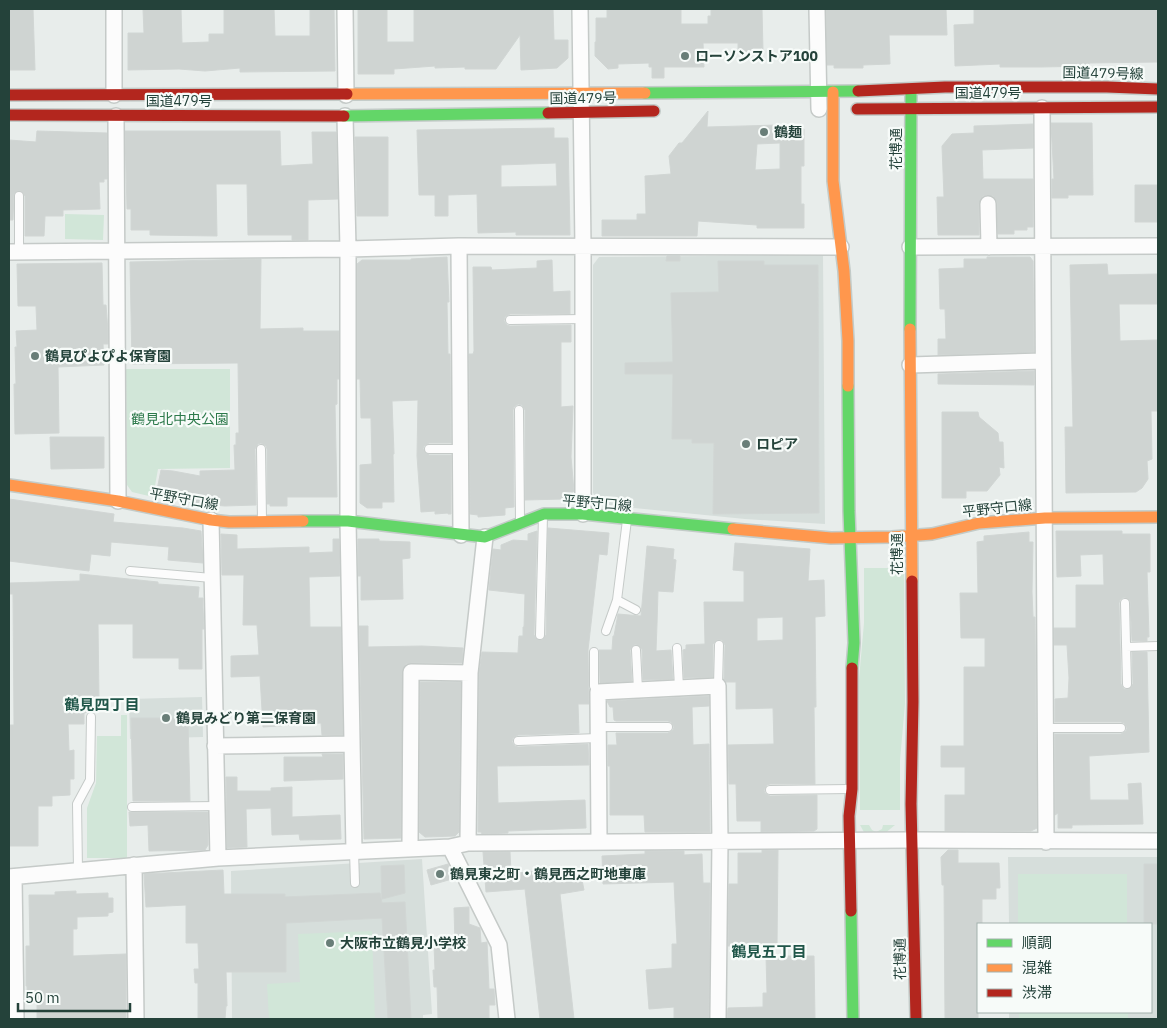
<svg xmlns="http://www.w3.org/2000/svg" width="1167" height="1028" font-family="'IBM Plex Sans','Noto Sans JP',sans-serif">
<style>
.built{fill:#d6dedb}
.green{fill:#d1e6d8}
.building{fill:#cfd4d2;stroke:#d1d6d4;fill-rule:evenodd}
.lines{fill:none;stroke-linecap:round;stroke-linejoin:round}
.lane-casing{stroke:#c5cac8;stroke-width:10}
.street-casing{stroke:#c5cac8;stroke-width:18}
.fast-casing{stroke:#c3cbc8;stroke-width:14}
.slow-casing{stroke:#c3cbc8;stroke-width:14}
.jam-casing{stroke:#c3cbc8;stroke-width:14}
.lane{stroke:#fcfcfc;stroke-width:8}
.street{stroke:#fcfcfc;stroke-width:15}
.fast{stroke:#63d668;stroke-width:11}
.slow{stroke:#ff974d;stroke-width:11}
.jam{stroke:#b3261e;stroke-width:11}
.poi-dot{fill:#697e78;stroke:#f7fbf9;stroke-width:2}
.labels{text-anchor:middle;stroke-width:4.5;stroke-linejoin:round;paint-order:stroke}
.poi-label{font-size:14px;font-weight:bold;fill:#24423a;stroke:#f7fbf9;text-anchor:start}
.street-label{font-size:14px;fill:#24423a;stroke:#f7fbf9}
.park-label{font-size:14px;fill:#2d7a4b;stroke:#f7fbf9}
.neighbourhood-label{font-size:15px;font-weight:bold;fill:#1f5548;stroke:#f7fbf9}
</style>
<rect width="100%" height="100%" fill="#e8edeb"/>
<path class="built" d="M823 255 825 524 745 519 604 505 593 493V265L599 257Z
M202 697 203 737 130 739 129 699Z
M1008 857H1158V1019H1009V1012H1151V924H1009Z
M422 859 432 1014 423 1015V1019H232L231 871Z"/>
<path class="green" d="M65 214 104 215 103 240 65 239Z
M126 369H230V468L158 469 153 497 132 492 127 485Z
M864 568H904L905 704 900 760V810H860L859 679 864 623Z
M121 715H127V858H87V808L96 783 97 736H121Z
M860 825H869L872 830 876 832 882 829 883 825H895L884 834H865Z
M1018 874H1127V924H1018Z
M372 931 375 1019H269L267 984 300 982 298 934Z
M1019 1012H1128V1019H1019Z"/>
<path class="building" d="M9 9H33L35 70H9Z
M143 9H181L182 43 209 42V34H224V9H274L275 36H310V9H334L335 71 240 72V68L205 71 179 69 128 70V33H144Z
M358 9H387V42H414V9H553L554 40H568V58L557 68 521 70 520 35 496 69H465V67L435 68V66L394 69V74H358Z
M607 9H681V24H708V16H711V9H762L763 51 738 52V43H703L704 67H664V78H652V67H649V63L618 64V68L608 69 595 56V42H596V18H607Z
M826 9H946L947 35H889L890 64 863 65V68H834V65H827Z
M974 9H1158V62L1089 63V66L1041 67H1000V64L955 66 954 25 974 24Z
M708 111 707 127 778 125V129H804V166H801V204H804V228H757V225L698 221 697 236H602V220H637V214H646L645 176 671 174 669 156 679 143H682ZM780 143V169L755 170 757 144Z
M1051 123H1092L1093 195H1068V198H1052V179H1054Z
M1033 124V148L982 150 983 179H1033V227H1027V230H1014V234H998L997 203 993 196 987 195 983 196 979 204V235H938L937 197H944L942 146 952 134 974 133V126Z
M554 128V138H568L570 235H516V232L478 233 477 194 448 195V216H435V195H419L417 130ZM556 163 557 186 501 187V165Z
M37 131 107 133V179H104V182H99L100 209 63 210V216H45L44 236H25V196L21 191H17L14 194 13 220H9V140L36 142Z
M125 131H280L281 166 313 164 312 132H336L338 199 308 200V240H292V235H248L247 184H216L217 236 150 235V230H131V209H127Z
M355 137H388V216H357Z
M1135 185H1158V222H1135Z
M667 256H680V261H666Z
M447 257 449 302H447L448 354H450L451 443H429L424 446 423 449 429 455H451V514H448V513L435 514V511L421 512 417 456 418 400 392 401 394 454H393L394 502H382V508H367L360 503V465L372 464 371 418H361L360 379H357V264L362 260H411V259Z
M987 257H1030L1033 261 1034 352 938 355V339H946L945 309H940L939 269 964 268V259H987Z
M261 259 260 329 303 328V331H339V379H337V404L335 405 337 497H287V506H270V504H267V449L266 446 261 443 258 444 255 449 256 505 225 506 201 504 156 495 161 470 173 471 200 476V471L235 470 234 445H236V433H239L238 363 132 364 130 262Z
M552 260 553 292 570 291V314H510L505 317 504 321 507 325 510 326 571 325V342H561V407L573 406 571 457 574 491 564 499 525 500V410L522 405 518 404 514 407 513 410 514 507 505 508V515L478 517V515L470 514 469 354H473L474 351 473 267H491L492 270 537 268V261Z
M718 261H764V265H818L819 513 713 514 714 443H692V439H672L673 374H625V363L673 362 671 293 719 292Z
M102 263 103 305H106L108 331V344H103L104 365 58 367 59 433 15 434 14 384H16L15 347H17L16 331 37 330 36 306H18L17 264Z
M1107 264 1108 275 1158 274V304H1119L1120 341 1158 340V411H1151L1152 459 1147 461 1148 479 1142 488 1136 492 1066 493 1065 427H1073L1070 265Z
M1034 371V385L938 384V374Z
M942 412H978L979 417 998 433 999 442H1003L1004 468 999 467 1000 475 987 491H966V498H942Z
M50 437H104V468L51 469Z
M9 499 114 514 113 522 183 528 201 531 203 563 168 560 169 547 111 542 110 556 91 554 89 571 9 561Z
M548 528 609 533 607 555 599 554 588 650 589 704H578L579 733 518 735 513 738 512 742 515 746 518 747 588 744 589 765 497 766 498 803 585 800 586 828 508 831V833L482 834 481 832H478L479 674 482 652 518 653 519 636H523V627H524L525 594 489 590 493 549 501 550V545L513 540 528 541V534L537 531 534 635 537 639 542 640 546 635Z
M1056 531H1122V534H1150V572H1147L1149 637H1147V641H1132L1130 601 1124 597 1120 600 1119 603 1121 684 1124 689H1129L1133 684 1132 652H1147L1149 752 1089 756 1090 800H1129L1128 784 1141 783 1143 824 1072 825V828H1058V813L1055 815V734H1121L1126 731 1127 728 1124 723 1121 722H1055V699L1068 698 1069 678 1067 645H1054V628H1076V585H1104L1103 554 1080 555 1081 576 1057 577Z
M1029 532V542H1033L1032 592 1033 617H1035L1037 828 1031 831H945V795H965V767H941V746H964V667H985V638H961L960 593H978L977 542 984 541V536Z
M221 534 237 535V549L309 547V553L333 552V539H339L340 576 309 577 310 627H341L343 735H322L321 723 263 727 260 676 231 677V656L259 655 257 625H243L244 575H222Z
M358 539H379V541L410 542V558L402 559 403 599 361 600V576H358Z
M735 543 810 549 808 581 824 580 825 616 815 617 816 707H814L815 784H770L767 785 764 790 765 793 770 796 817 795V829L814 831 761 832V821H737L736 784H729L728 745 774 744 773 708 736 709V682H726L724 679 725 645 722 640H717L713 644V677L684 678 683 650 686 649V645L705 644 704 602H744V571L733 570ZM783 617V640L757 641V618Z
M647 546 674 549 673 559 676 560 673 592 658 591 657 624 656 651 671 650 673 679 643 680 642 649 636 644 633 646 630 650 632 681 600 683 599 650H612L613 636H614L618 614 641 616Z
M80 574 158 582V584L199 587 198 598H203V608L204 629H202V669H179V658H133V624H98L99 700H89V712L84 713V724H68L69 751 74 750V779H70V795L52 796V806H38V846H9V725H14L13 594H9V583L80 581Z
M359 626H368V647L422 646 463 648 462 663H411L406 664 403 668 401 838 364 839Z
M420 682H461L459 832 455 836 425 837 419 832Z
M709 696V706L692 707 693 745 709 744 710 832H645L644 815H610V766H608V745H617L616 733H668L673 730 674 727 671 722 668 721H616L614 720 613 707H610L607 701Z
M131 718H188L190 801H133Z
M322 754H343V779L284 781V757H323Z
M226 777H237V791H271V788L292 787V817L340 815 341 839 300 840 299 834 272 835 271 808 246 809 247 847 227 848Z
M129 812H208V845L205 850 149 851 148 825 130 826Z
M762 850H778L777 946H728L729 884H738V853H762Z
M948 850H958V863H999L1000 888H996V899H982V924H978V1019H945L944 885H942L941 857Z
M645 851H684V855L702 854 703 883H710L709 1019H674V1007L649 1009 646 970 672 968V944H677L674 882 603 884 602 856 645 854Z
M483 852H510L511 874 557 868 558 879 581 875 584 890 560 894 574 1019H540L525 889 486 892Z
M448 864 452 879 431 885 427 870Z
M1144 864H1158V924H1144Z
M404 865 405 893 382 899 381 866Z
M223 870 224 894H285V897L380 893 382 903 405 902 411 1019H388L382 918 286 923V972H226L227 1006H226L225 1019H198V983H195L194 969H199L198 943H186V905L146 907 144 874Z
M76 891V894L108 893V898H113V912L108 913V916L77 917V929H73V956L126 954V1019H37V992L27 993V986H26V946H30L29 895H55V892Z
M469 907V924L480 928 481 943 487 942 489 989H494L495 1005H489V1019H438L437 987H434L433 970H435L434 945 455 944 454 908Z
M766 956H814L815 1019H727L728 1008 763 1007V993H767Z"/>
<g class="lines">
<g class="lane-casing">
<path id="lane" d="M19 252V196
M510 320 583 319
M519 410 520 521
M261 449 262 520
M429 449H461
M130 571 212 578
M617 600 636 610
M1125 603 1127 684
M606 631 617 600 627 520
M540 635 543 516
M1126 647 1158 646
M677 648 679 688
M636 650 638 690
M594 652V686L598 692
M718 686 719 645
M598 727H668
M1045 728H1121
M518 741 598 738
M770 790 850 789
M132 807 217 806
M354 851 355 883
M78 870 77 804 90 780 91 717"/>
</g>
<g class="street-casing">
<path id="street" d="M345 9 346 95
M580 9 583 248V514
M817 9 819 109
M114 95V9
M1042 108 1046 842
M116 116 118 501
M345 116 348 249V521L354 851
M988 204 989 247
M459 246 461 535
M910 247 1158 246
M9 252 348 249 459 246 841 247
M910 365 1043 361
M211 520 218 858
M215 746 352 744
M599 841 598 692 718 686 720 841 718 1019
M468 843 470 673 485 537
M450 847 499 945 507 1019
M410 848 411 672 470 673
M134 865 136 1019
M9 877 218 858 450 847 468 843 912 840 1158 841
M14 877 16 1019"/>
</g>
<g class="fast-casing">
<path id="fast" d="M645 93 858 91
M344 116 548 113
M910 329 911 92
M848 386 849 511 854 643 852 668
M303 521H348L485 537 544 514H583L733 529
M851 911 853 1019"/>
</g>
<g class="slow-casing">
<path id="slow" d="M833 92V181L844 271 848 341V386
M347 94 645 93
M910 329 912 581
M9 485 118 501 211 520 229 522 303 521
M733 529 831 538 892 537 932 534 979 523 1045 518 1158 517"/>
</g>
<g class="jam-casing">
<path id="jam" d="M858 91 945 87H1107L1158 89
M9 95 347 94
M857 109 1158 107
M548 113 654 111
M9 115 344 116
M912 581 913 702 911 804 916 1019
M851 911 849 816 852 789V668"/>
</g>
<use href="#lane" class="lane"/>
<use href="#street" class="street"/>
<use href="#fast" class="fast"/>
<use href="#slow" class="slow"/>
<use href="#jam" class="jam"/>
</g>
<g class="poi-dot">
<circle cx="685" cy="56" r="5"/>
<circle cx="764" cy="132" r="5"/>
<circle cx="35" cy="356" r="5"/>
<circle cx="746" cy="444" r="5"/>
<circle cx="166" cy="718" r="5"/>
<circle cx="440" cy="874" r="5"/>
<circle cx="330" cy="943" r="5"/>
</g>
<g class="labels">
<g class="poi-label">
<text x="695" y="61">ローソンストア100</text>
<text x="774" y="137">鶴麺</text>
<text x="45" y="361">鶴見ぴよぴよ保育園</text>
<text x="756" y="449">ロピア</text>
<text x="176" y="723">鶴見みどり第二保育園</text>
<text x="450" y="879">鶴見東之町・鶴見西之町地車庫</text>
<text x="340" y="948">大阪市立鶴見小学校</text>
</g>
<g class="street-label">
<text transform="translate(1103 73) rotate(1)" y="5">国道479号線</text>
<text x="988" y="98">国道479号</text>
<text transform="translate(583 98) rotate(-1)" y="5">国道479号</text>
<text x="179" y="106">国道479号</text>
<text transform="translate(896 149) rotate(-90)" y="5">花博通</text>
<text transform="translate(184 499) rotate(10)" y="5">平野守口線</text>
<text transform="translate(597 503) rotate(5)" y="5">平野守口線</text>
<text transform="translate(997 508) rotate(-6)" y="5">平野守口線</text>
<text transform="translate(897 554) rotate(-90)" y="5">花博通</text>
<text transform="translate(900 959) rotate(-91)" y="5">花博通</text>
</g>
<g class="park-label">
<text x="180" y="424">鶴見北中央公園</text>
</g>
<g class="neighbourhood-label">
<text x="102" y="710">鶴見四丁目</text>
<text x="769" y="957">鶴見五丁目</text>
</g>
</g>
<rect width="1167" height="1028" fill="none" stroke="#24423a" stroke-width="20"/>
<rect x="977" y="923" width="175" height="90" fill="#f7fbf9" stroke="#a3b1ad"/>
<rect x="987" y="939" width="25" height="8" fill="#63d668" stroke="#a3b1ad"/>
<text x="1022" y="948" font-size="15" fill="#24423a">順調</text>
<rect x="987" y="964" width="25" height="8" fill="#ff974d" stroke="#a3b1ad"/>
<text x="1022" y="973" font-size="15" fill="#24423a">混雑</text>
<rect x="987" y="989" width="25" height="8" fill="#b3261e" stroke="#a3b1ad"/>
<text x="1022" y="998" font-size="15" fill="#24423a">渋滞</text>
<path d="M18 1003v8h112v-8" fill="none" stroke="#24423a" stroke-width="2.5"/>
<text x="25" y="1003" font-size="15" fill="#24423a" stroke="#f7fbf9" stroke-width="4" paint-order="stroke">50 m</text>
</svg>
